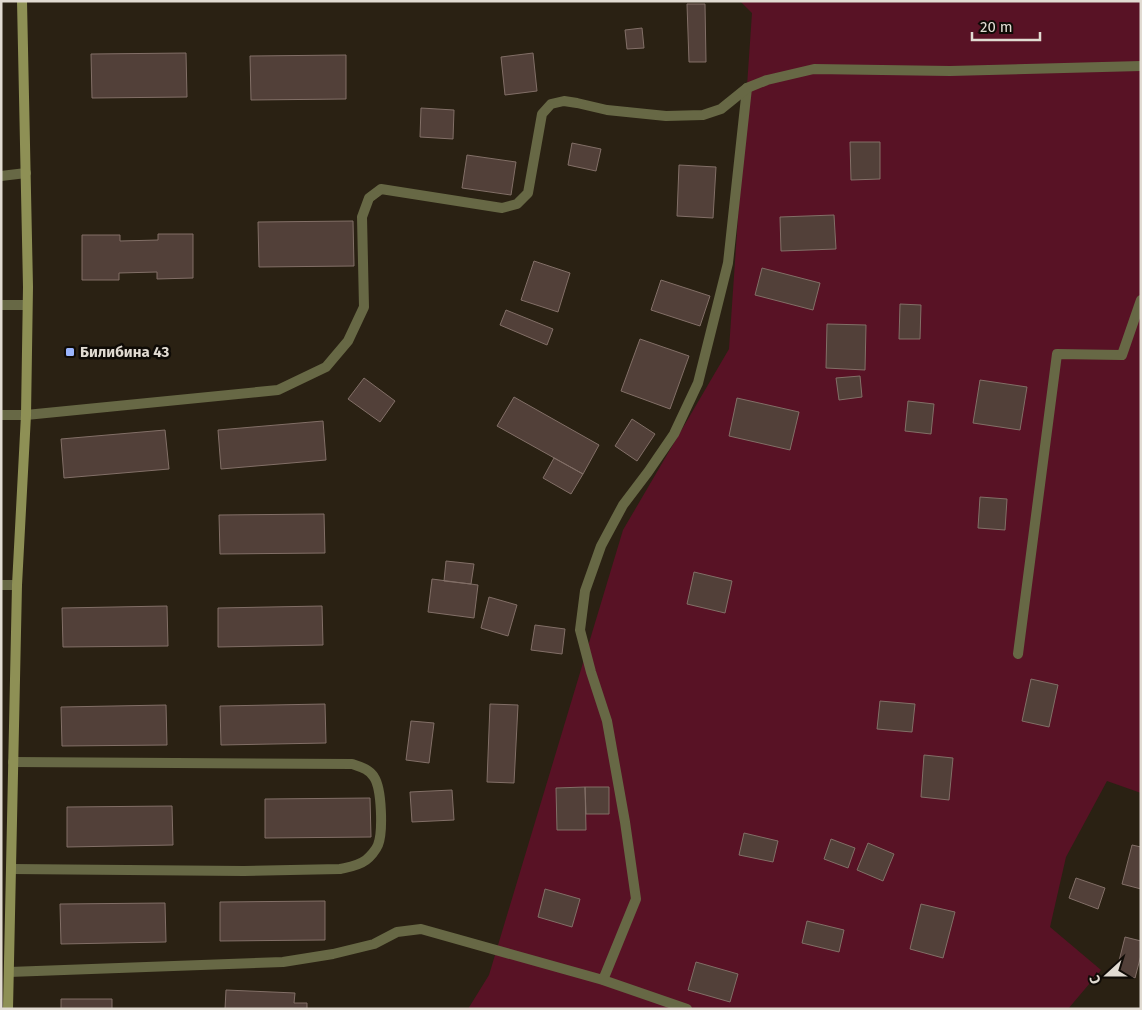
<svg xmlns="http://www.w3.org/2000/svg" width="1142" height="1010" font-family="'Fira Sans',sans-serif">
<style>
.green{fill:#581225}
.building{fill:#524039;stroke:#826f67}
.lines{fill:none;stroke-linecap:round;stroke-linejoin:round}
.service{stroke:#676845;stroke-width:10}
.minor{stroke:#676845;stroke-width:10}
.secondary{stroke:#8e9055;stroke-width:10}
.poi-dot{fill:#9bb5fd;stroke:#0f0b06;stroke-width:2}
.labels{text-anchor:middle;stroke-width:5;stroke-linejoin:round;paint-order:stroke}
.poi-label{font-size:15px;font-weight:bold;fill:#e1dbd2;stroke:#0f0b06;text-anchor:start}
</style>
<rect width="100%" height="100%" fill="#2a2113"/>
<path class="green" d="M740 1H1141V793L1107 781 1066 857 1050 927 1101 970 1068 1009H468L489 975 623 530 729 349 752 13Z"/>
<path class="building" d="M687 4H705L706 62H689Z
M642 28 644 48 627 49 625 30Z
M186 53 187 97 92 98 91 54Z
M533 53 537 91 505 95 501 57Z
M346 55V99L251 100 250 56Z
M421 108 454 110 453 139 420 137Z
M850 142H880V179L851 180Z
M572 143 601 149 596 171 568 165Z
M467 155 516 162 511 195 462 188Z
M679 165 716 167 713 218 677 216Z
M834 215 836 249 781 251 780 217Z
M353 221 354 266 259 267 258 222Z
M158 234H193V278L157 279V272L119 273V280H82V235H120V241L158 240Z
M534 261 570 273 558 312 521 300Z
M762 268 820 283 813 310 755 295Z
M661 280 710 296 700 326 651 310Z
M900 304 921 305 920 339H899Z
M506 310 553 329 547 345 500 325Z
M827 324 866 325 865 370 826 368Z
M640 339 689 356 670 409 621 391Z
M860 376 862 397 839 400 836 378Z
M364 378 395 401 380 422 348 399Z
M980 380 1027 387 1020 430 973 423Z
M514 397 599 445 583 474 497 426Z
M737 398 799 412 790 450 729 436Z
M908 401 934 404 931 434 905 431Z
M632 419 655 434 637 461 615 446Z
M323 421 326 460 221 469 218 430Z
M165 430 169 469 64 478 61 439Z
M554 458 583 474 571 494 543 478Z
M980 497 1007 499 1005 530 978 528Z
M324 514 325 553 220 554 219 515Z
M446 561 474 564 471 584 444 581Z
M694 572 732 581 725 613 687 604Z
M432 579 478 585 474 618 428 612Z
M489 597 517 605 508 636 481 628Z
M167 606 168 646 63 647 62 608Z
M322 606 323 645 218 647V608Z
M535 625 565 629 562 654 531 650Z
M1031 679 1058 685 1049 727 1022 721Z
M880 701 915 704 912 732 877 729Z
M325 704 326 743 221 745 220 706Z
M490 704 518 705 514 783 487 782Z
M166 705 167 745 62 746 61 707Z
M411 721 434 723 429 763 406 760Z
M924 755 953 758 949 800 921 797Z
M585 787H609V814H586Z
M585 787 586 830H557L556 788Z
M452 790 454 820 412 822 410 792Z
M370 798 371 837 265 838V799Z
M172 806 173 845 67 847V807Z
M744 833 778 841 773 862 739 855Z
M831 839 855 848 848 868 824 859Z
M868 843 894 854 883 881 857 870Z
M1132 845 1141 847V889L1122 884Z
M1076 878 1105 888 1098 909 1069 898Z
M545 889 580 899 572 927 538 917Z
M325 901V940L220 941V902Z
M165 903 166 942 61 944 60 904Z
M921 904 955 912 943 958 910 949Z
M807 921 844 930 839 952 802 943Z
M1125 937 1141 941V955L1135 978 1116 973Z
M696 962 738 974 730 1002 688 990Z
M226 990 295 993 294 1003H307V1009H225Z
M61 999H112V1009H61Z"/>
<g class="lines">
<path class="service" d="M1 176 26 173
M1 305H27
M1 415H26
M1 585H17
M1018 654 1057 354 1122 355 1141 300
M11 869 244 871 340 869C349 867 358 866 366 860 370 857 376 850 378 845 383 832 382 789 374 777 369 769 361 767 352 764L13 762
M9 972 283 962 333 954 374 944 397 932 421 929 603 980 687 1009
M603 980 636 899 625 822 607 721 591 672 580 630 585 591 601 546 623 505 648 472 674 434 698 383 728 263 747 88"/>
<path class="minor" d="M26 415 278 390 326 367 348 341 364 307 362 217 369 198 381 189 502 208 517 204 528 193 542 114 551 104 564 101 577 103 607 110 666 116 703 115 721 109 747 88 767 80 814 69 950 71 1141 66"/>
<path class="secondary" d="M8 1009 17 585 26 415 28 287 22 1"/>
</g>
<rect class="poi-dot" x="65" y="347" width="10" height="10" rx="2.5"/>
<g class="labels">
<g class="poi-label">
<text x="80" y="357">Билибина 43</text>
</g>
</g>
<rect width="1142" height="1010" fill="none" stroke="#e1dbd2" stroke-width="5"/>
<g transform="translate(1107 975) rotate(249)" stroke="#0f0b06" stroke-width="4" paint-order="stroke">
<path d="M0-4L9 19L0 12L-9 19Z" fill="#e1dbd2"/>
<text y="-8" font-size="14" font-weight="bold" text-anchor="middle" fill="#e1dbd2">С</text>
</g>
<path d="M972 32v8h68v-8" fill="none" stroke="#e1dbd2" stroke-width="2.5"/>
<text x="980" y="32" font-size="15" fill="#e1dbd2" stroke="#0f0b06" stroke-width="4" paint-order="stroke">20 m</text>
</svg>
